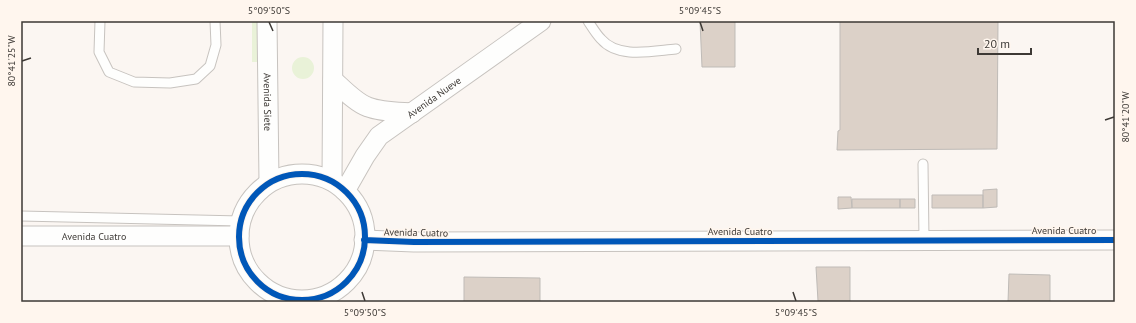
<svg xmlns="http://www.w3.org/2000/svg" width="1136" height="323" font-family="'PT Sans',sans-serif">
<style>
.green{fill:#e9f2d8}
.building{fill:#dcd1c8;stroke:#bfbbb7}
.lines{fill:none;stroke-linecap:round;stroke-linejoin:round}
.lane-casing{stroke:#c7c3bf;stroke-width:11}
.street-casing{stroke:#c7c3bf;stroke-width:21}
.lane{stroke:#fefefd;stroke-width:9}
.street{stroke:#fefefd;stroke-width:19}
.cycleway-casing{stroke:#fff6ee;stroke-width:8}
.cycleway{stroke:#0057b8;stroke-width:6}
.ticks{fill:none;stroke:#3d3935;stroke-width:1.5}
.labels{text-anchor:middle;stroke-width:3;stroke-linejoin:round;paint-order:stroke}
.street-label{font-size:10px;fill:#3d3935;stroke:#fff6ee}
.neatline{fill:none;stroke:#3d3935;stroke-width:1.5}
.ticks-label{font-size:10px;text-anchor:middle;fill:#3d3935}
</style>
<rect width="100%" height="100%" fill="#fbf6f2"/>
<path class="green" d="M252 21H260V62H252Z
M292 68a11 11 0 1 1 22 0a11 11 0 1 1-22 0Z"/>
<path class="building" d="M700 21H735V67H702Z
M840 21H998L997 149 837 150 838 131 840 130Z
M997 189V207L983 208V190Z
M932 195H983V208H932Z
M838 197H851L852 208 838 209Z
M852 199H900V208H852Z
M900 199H915V208H900Z
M816 267H850V302L818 301Z
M1009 274 1050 275V302H1008Z
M464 277 540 278V302H464Z"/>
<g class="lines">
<g class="lane-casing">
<path id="lane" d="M100 21 99 52 109 72 134 82 170 83 196 79 210 66 216 45 215 21
M588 21C592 27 596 34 601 39 618 59 652 51 676 49
M923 164 924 240
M21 216 241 221
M274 302 280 296
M331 302V293"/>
</g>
<g class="street-casing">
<g id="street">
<path id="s1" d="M267 21 269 182"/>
<path d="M333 80C342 88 356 103 368 107 381 112 398 112 412 113"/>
<circle cx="302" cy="237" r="63"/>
<path d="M332 181 333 21"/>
<path id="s2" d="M345 191 365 156 379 136 541 21"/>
<path id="s3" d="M21 236H239"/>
<path d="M364 240 414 242 1115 240"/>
</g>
</g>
<use href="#lane" class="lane"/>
<use href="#street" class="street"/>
<g class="cycleway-casing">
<path id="cycleway" d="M239 237a63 63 0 1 1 126 0a63 63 0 1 1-126 0Z
M364 240 414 242 1115 240"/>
</g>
<use href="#cycleway" class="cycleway"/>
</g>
<path class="ticks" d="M269 22 273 31M700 22 703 31M22 61 31 58M1105 120 1114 117M362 292 365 301M793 292 796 301"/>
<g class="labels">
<g class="street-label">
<text dy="4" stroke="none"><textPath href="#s2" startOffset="132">Avenida Nueve</textPath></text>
<text dy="4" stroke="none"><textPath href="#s1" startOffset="81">Avenida Siete</textPath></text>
<text x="1064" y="234">Avenida Cuatro</text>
<text x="740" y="235">Avenida Cuatro</text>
<text transform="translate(416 232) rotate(1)" y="4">Avenida Cuatro</text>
<text dy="4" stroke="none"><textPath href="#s3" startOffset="73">Avenida Cuatro</textPath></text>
</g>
</g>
<rect width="1136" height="323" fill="none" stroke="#fff6ee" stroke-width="44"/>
<path d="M978 48v6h53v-6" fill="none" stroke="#3d3935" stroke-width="2"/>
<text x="984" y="48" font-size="12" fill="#3d3935" stroke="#fff6ee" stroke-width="3" paint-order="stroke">20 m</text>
<rect x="22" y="22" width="1092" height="279" class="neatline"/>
<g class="ticks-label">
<text x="269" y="14">5°09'50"S</text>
<text x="700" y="14">5°09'45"S</text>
<text transform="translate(11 61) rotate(-90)" y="4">80°41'25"W</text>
<text transform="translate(1125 117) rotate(-90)" y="4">80°41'20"W</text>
<text x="365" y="316">5°09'50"S</text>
<text x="796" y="316">5°09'45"S</text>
</g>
</svg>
